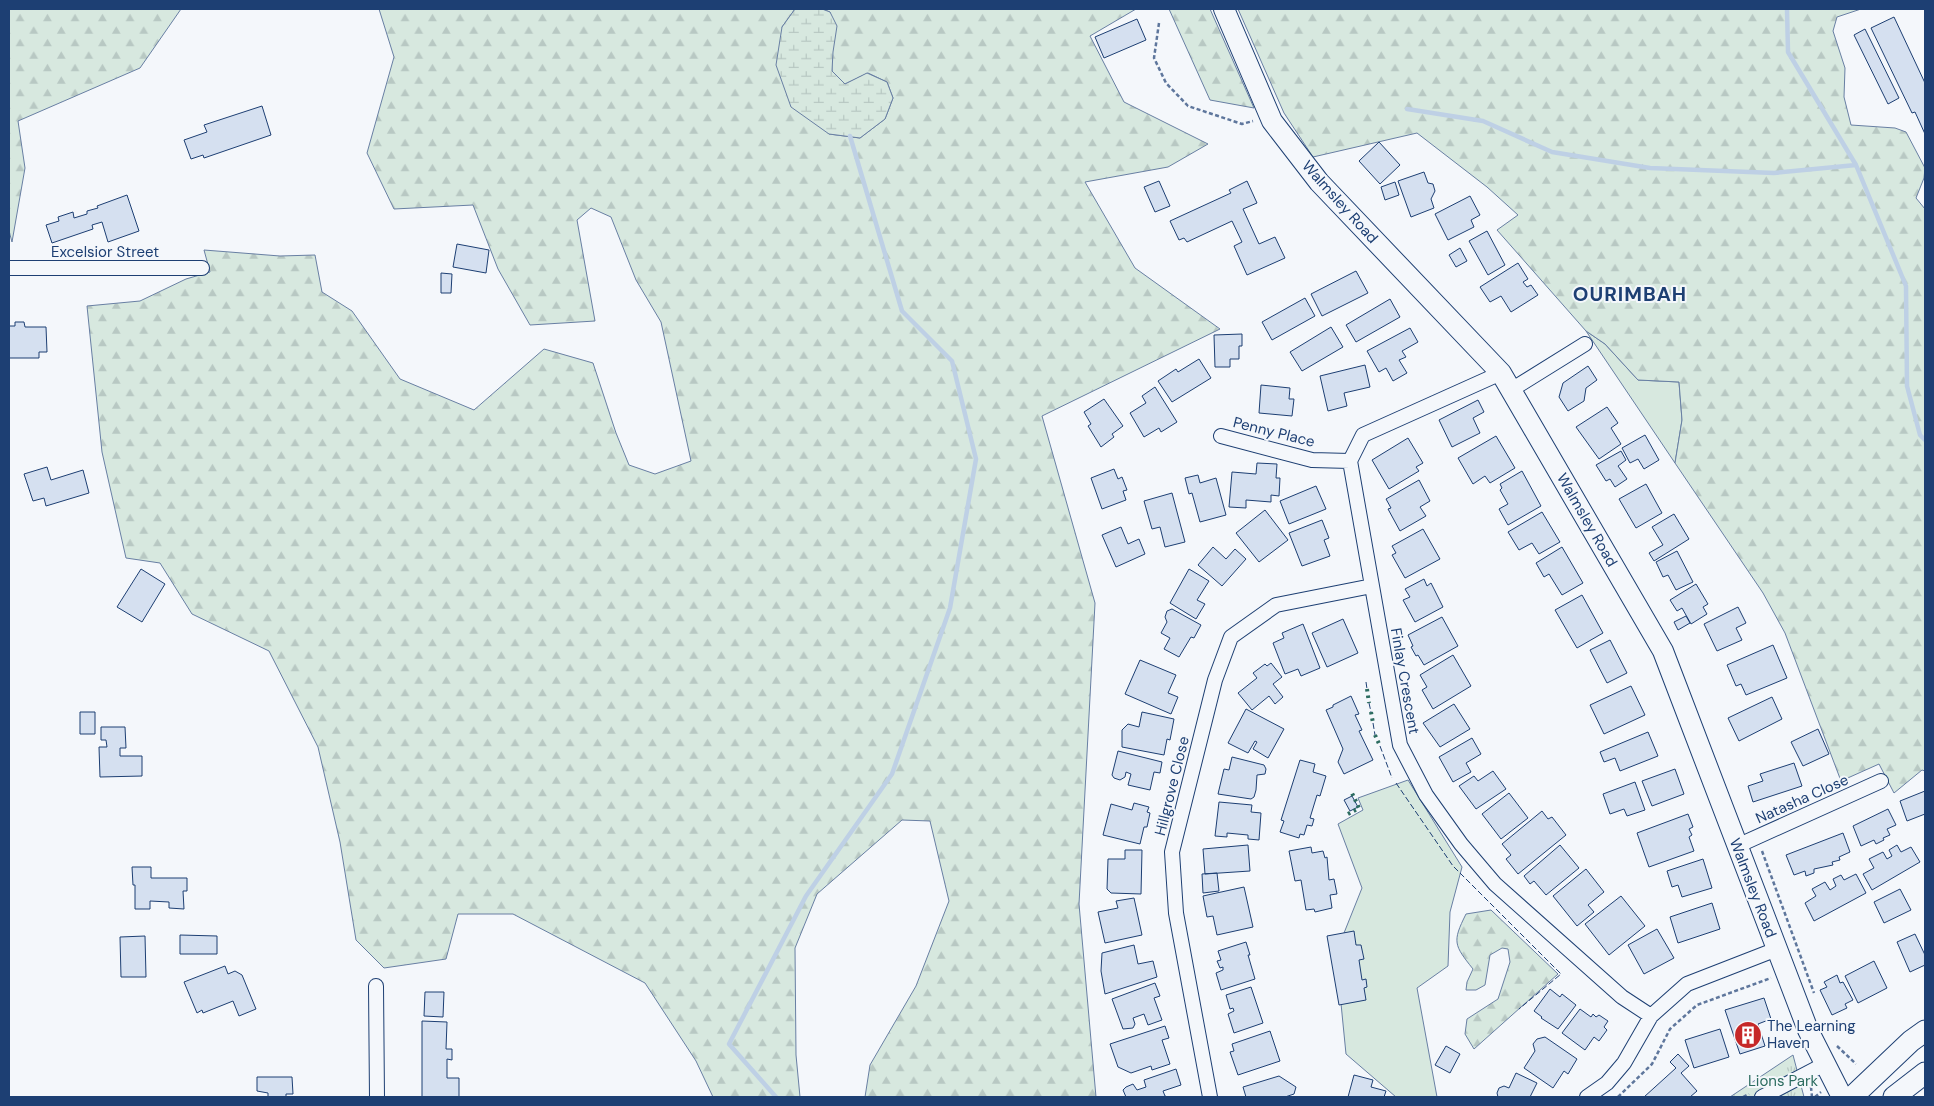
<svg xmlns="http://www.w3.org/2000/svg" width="1934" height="1106" font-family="'DM Sans',sans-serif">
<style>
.green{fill:#d7e8df;stroke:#687fa3}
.forest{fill:url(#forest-firs);stroke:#687fa3}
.wetland{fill:url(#wetland-marsh);stroke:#687fa3}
.park{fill:url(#park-tufts);stroke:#687fa3}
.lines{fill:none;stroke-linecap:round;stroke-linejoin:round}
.stream{stroke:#bed0e5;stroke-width:4.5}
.building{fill:#d5e0f0;stroke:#1d3f73}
.street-casing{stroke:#1d3f73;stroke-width:16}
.secondary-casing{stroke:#1d3f73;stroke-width:22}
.primary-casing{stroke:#1d3f73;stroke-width:23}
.path{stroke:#5e769c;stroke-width:2.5;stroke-dasharray:4 2.5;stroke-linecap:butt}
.street{stroke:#f4f7fb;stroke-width:14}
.secondary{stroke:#f4f7fb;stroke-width:20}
.primary{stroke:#f4f7fb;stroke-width:21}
.hedge{stroke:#2c6c60;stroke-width:4;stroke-dasharray:2.5 4;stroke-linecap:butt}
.fence{stroke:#1d3f73;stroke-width:1;stroke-dasharray:6 2.5;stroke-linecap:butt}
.labels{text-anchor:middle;stroke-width:4;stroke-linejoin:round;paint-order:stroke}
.street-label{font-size:15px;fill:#1d3f73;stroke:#f4f7fb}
.poi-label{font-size:15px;fill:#1d3f73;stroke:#f4f7fb;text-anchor:start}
.park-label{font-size:15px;fill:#2c6c60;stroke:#f4f7fb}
.district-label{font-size:20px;font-weight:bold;letter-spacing:1px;fill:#1d3f73;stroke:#f4f7fb}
</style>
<defs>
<pattern id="forest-firs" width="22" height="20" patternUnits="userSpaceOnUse" patternTransform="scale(1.25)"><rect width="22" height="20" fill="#d7e8df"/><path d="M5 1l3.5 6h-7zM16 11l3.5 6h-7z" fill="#b8c8c3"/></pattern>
<pattern id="wetland-marsh" width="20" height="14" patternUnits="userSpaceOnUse" patternTransform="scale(1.25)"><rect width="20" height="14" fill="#d7e8df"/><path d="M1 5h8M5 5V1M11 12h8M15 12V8" fill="none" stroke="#b8c8c3"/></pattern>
<pattern id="park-tufts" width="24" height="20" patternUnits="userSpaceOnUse" patternTransform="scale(1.25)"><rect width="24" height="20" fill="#d7e8df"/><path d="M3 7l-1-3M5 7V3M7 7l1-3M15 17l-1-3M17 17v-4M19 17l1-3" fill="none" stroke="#b8c8c3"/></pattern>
</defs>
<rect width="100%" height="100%" fill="#f4f7fb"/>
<path class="green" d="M1586 331 1605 344 1638 380 1679 382 1682 420 1675 463Z
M1408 780 1462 867 1450 912 1448 966 1417 988 1437 1097H1396L1346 1054 1336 953 1362 888 1338 824 1363 810 1358 798Z"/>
<path class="forest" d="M9 9H181L140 68 18 121 25 168 12 242 9 231Z
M379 9H795L782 27 829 134 860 138 885 119 893 98 887 82 868 73 845 84 832 71 830 12 822 9H1136L1090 36 1124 102 1208 144 1168 167 1085 182 1135 268 1220 329 1042 416 1095 603 1079 904 1096 1097H865L870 1065 916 986 949 901 930 821 902 820 817 894 795 948 796 1055 800 1097H713L696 1061 645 983 513 914H458L446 959 384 968 356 940 340 842 318 747 269 651 192 614 160 563 126 558 102 452 87 306 140 301 186 279 210 272 204 250 280 256 315 255 322 292 352 311 400 379 474 410 544 349 593 363 616 433 629 465 655 474 691 461 661 322 636 280 611 217 591 208 577 220 595 321 530 325 498 269 473 205 394 209 367 153 394 57Z
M1169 9H1210L1254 108 1210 100Z
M1238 9H1861L1837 17 1833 31 1845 68 1844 97 1851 125 1895 128 1906 132 1925 168 1924 178 1916 198 1925 209V771L1922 770 1894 793 1879 764 1841 781 1785 633 1763 593 1675 463 1682 420 1679 382 1638 380 1605 344 1586 331 1497 230 1518 215 1487 187 1417 133 1313 157 1284 113Z
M1491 910 1558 974 1474 1049 1465 1034 1467 1019 1498 999 1510 962 1508 949 1502 948 1490 955 1485 985 1476 990H1466L1467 982 1473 969C1454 945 1452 942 1466 914Z"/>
<path class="wetland" d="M795 9H822L830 12 837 26 833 52 832 71 845 84 867 73 887 82 893 98 885 119 860 138 829 134 791 107 776 65 782 27Z"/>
<path class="park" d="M1793 1055 1804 1097H1730Z"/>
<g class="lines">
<path class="stream" d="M1787 9 1788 52 1856 165 1906 286 1907 386 1920 435 1925 440
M1407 109 1483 121 1552 152 1650 168 1774 173 1856 165
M776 1097 729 1044 806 896 892 774 950 608 976 459 952 361 902 311 850 136"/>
</g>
<path class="building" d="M1894 17 1925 83V134L1915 112 1912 113 1871 28Z
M1137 19 1146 40 1104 58 1095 37Z
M1865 29 1899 98 1888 104 1854 35Z
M262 106 271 135 204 158 203 155 191 159 184 140 207 132 204 125Z
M1379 142 1400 165 1380 184 1359 161Z
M1424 172 1428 183 1433 184 1435 191 1431 199 1434 208 1411 217 1398 181Z
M1159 181 1170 206 1155 212 1144 187Z
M1247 181 1257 203 1243 209 1259 244 1275 237 1285 258 1247 275 1234 246 1242 242 1232 221 1187 242 1184 238 1179 240 1170 221 1231 193 1229 190Z
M1395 182 1399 195 1385 200 1381 187Z
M127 195 139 231 108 242 102 222 92 225 93 229 52 243 46 225 59 221 58 217 73 212 74 218 87 214V211L98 208 97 206Z
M1470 196 1480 215 1471 220 1474 227 1448 240 1435 214Z
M1487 231 1505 265 1488 275 1469 241Z
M457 244 489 250 486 273 453 267Z
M1460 248 1467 261 1456 267 1449 255Z
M1518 263 1528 279 1523 282 1527 287 1531 285 1538 295 1511 312 1501 296 1490 302 1480 287Z
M1356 271 1368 293 1322 316 1311 294Z
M441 273 452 274 451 293H441Z
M1305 298 1315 316 1272 340 1262 322Z
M1390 299 1400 317 1356 342 1346 325Z
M15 322H24L25 327H46L47 352H39V358H9V326H15Z
M1331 327 1343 347 1302 371 1290 352Z
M1410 328 1418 342 1402 351 1406 357 1399 360 1407 373 1393 381 1386 368 1379 372 1367 351Z
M1242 334V346H1239V359H1230V367H1215L1214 335Z
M1199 359 1211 378 1172 402 1158 381 1176 369 1178 372Z
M1365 365 1370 387 1344 393 1347 406 1328 411 1320 376Z
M1588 366 1597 380 1586 388 1584 401 1568 411 1559 397 1563 383Z
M1261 385 1290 388 1289 399H1294L1292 416 1259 413Z
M1155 387 1177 422 1161 432 1159 428 1144 437 1130 413 1146 403 1142 396Z
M1104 399 1123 426 1112 434 1114 437 1101 447 1088 426 1091 424 1084 412Z
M1478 400 1484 412 1473 418 1480 433 1452 447 1439 420Z
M1607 407 1618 423 1611 428 1621 444 1599 459 1576 427Z
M1645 435 1659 460 1644 469 1638 459 1630 463 1622 448Z
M1496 436 1515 468 1490 483 1485 476 1473 484 1458 458Z
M1408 438 1423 463 1416 467 1419 471 1389 489 1372 460Z
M1621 451 1626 460 1618 466 1627 479 1615 487 1610 479 1606 481 1596 465Z
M1257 463 1277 464 1276 478H1280L1279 496 1271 495V502L1246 500V508L1229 507 1232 472 1256 474Z
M47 467 51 480 83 470 89 493 46 506 44 498 33 501 24 474Z
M1114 469 1118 479 1122 477 1127 490 1123 491 1126 500 1102 509 1091 478Z
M1522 471 1541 506 1508 525 1499 509 1508 504 1500 490 1502 488 1500 484Z
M1198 475 1200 483 1216 478 1226 515 1200 522 1192 493 1189 494 1185 478Z
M1419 480 1430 501 1420 507 1426 516 1400 531 1388 509 1391 508 1386 499Z
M1646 484 1662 513 1636 528 1619 499Z
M1316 486 1326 509 1289 524 1280 501Z
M1172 493 1185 542 1165 547 1160 527 1152 529 1144 501Z
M1265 510 1288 540 1259 562 1236 533Z
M1542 512 1560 542 1539 554 1532 543 1519 550 1508 532Z
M1674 514 1689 539 1654 561 1649 553 1663 545 1652 527Z
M1322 520 1329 538 1324 540 1330 556 1302 566 1289 533Z
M1121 527 1128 544 1139 539 1145 554 1116 567 1102 535Z
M1423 529 1440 559 1405 578 1392 555 1396 553 1392 546Z
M1213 547 1226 559 1235 549 1246 559 1222 586 1198 565Z
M1562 547 1583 583 1562 595 1549 574 1544 577 1536 563Z
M1677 551 1693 582 1676 590 1668 575 1663 577 1656 562Z
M141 569 165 584 142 622 117 607Z
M1189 569 1209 581 1197 600 1205 604 1196 619 1170 603Z
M1424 579 1427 586 1431 583 1443 607 1415 622 1403 600 1410 597 1405 589Z
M1696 584 1708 604 1703 607 1707 614 1691 624 1682 608 1677 611 1670 600Z
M1582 595 1603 633 1577 648 1555 610Z
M1738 607 1746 623 1736 628 1742 640 1717 651 1704 624Z
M1172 609 1201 625 1194 638 1191 637 1179 657 1164 649 1170 638 1161 633 1167 622 1165 617 1167 611Z
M1686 616 1690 623 1678 630 1674 622Z
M1442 617 1458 646 1424 665 1418 655 1416 656 1411 647 1413 646 1408 635Z
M1343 619 1358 653 1327 667 1312 633Z
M1303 624 1320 668 1301 676 1298 669 1285 674 1273 643 1284 638 1282 633Z
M1610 640 1627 673 1607 683 1590 650Z
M1773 645 1787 678 1746 695 1741 684 1736 686 1727 665Z
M1453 655 1471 686 1433 709 1422 690 1427 687 1420 675Z
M1140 660 1176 675 1168 693 1178 697 1171 714 1125 694Z
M1271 663 1282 677 1273 684 1283 697 1275 704 1269 696 1252 710 1238 693 1257 678 1253 673 1265 664 1267 666Z
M1631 686 1645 715 1604 734 1590 705Z
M1351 696 1359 714 1355 715 1362 730 1359 731 1373 760 1344 774 1338 762 1343 749 1326 710 1333 707V705Z
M1772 697 1782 719 1739 741 1728 718Z
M1454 704 1470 729 1440 747 1423 723Z
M1246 709 1284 729 1268 758 1253 749 1257 742 1255 741 1248 753 1228 743Z
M80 712H95V734H80Z
M1142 712 1174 719 1170 740 1167 739 1164 755 1122 747V730L1128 724 1139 727Z
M101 727H125L126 748H120V756H142V776L100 777 99 747H107L106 740H101Z
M1818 729 1829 754 1803 766 1791 742Z
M1648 732 1658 756 1620 771 1615 758 1604 762 1600 752Z
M1472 738 1481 754 1466 763 1471 772 1453 782 1439 757Z
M1118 751 1162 762 1160 773 1154 772 1150 790 1128 785 1131 774 1126 772 1125 777 1120 780 1114 778 1112 775Z
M1232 757 1264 765 1266 769 1265 774 1257 775 1256 790 1254 797 1251 799 1218 794 1224 769 1229 770Z
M1300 760 1315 764 1313 772 1326 776 1320 796 1317 795 1310 818 1314 819 1312 826 1307 825 1304 835 1300 834 1299 838 1280 832 1284 821 1281 820Z
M1794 763 1802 786 1753 802 1748 786 1763 781 1760 774Z
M1675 769 1684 794 1652 806 1642 781Z
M1493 771 1506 789 1476 809 1459 786 1474 776 1478 781Z
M1635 782 1645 810 1627 816 1624 809 1610 814 1603 794Z
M1925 791V814L1907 821 1900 801Z
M1509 793 1528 818 1501 839 1482 814Z
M1352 796 1358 807 1350 811 1344 800Z
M1219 802 1252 805 1251 812 1261 813 1259 840 1248 839V835L1227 833V837L1215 836Z
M1134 803 1149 807 1147 812 1150 813 1147 827H1144L1140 844 1103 835 1111 804 1132 810Z
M1888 809 1896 825 1887 829 1890 835 1883 838 1884 840 1876 844 1874 840 1861 846 1853 826Z
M1542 811 1548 819 1552 817 1566 835 1518 874 1506 859 1511 855 1502 844Z
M1688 814 1693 827 1689 829 1692 835 1689 837 1694 851 1649 867 1637 833Z
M1843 833 1850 852 1839 857 1840 860 1832 862 1833 865 1814 869V873L1806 876 1805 871 1794 875 1786 855Z
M1248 845 1250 871 1205 874 1203 849Z
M1560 845 1579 868 1546 895 1534 881 1530 884 1524 876Z
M1897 845 1901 852 1911 847 1920 862 1872 890 1863 874 1874 868 1869 859 1883 852 1887 859 1892 856 1889 850Z
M1311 847 1312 853 1323 851 1325 858 1327 857 1329 880 1334 879 1337 894 1330 895 1332 908 1315 912 1314 909 1306 910 1301 880 1295 881 1289 851Z
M1125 850H1142L1141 894 1111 893 1107 889 1108 859H1125Z
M1703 859 1712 888 1682 897 1678 885 1672 887 1667 871Z
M132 867H151V878H187V891H183L184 909 169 908V902L150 901V909H135V885H133Z
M1586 869 1604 892 1588 905 1594 912 1577 926 1553 896Z
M1217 873 1219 891 1203 893 1202 874Z
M1856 874 1866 893 1814 921 1805 903 1816 896 1812 889 1825 882 1830 890 1836 886 1833 879 1841 875 1844 880Z
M1244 887 1253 927 1217 935 1213 916 1207 917 1203 896Z
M1900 889 1911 910 1884 923 1874 902Z
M1621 896 1645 926 1609 955 1585 924Z
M1134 898 1142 935 1105 943 1098 912 1118 908 1116 901Z
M1712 903 1720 929 1678 943 1670 917Z
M1657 929 1674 958 1644 974 1628 945Z
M1354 931 1356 945H1361L1364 959 1359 960 1362 980 1366 979 1367 987 1364 988 1366 1000 1339 1005 1327 936Z
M1915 934 1925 955V965L1910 972 1897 942Z
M180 935 217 936V954H180Z
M145 936 146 977H121L120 937Z
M1246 942 1250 955H1248L1255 979 1221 990 1216 973 1223 970V967L1220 968 1217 961 1221 960 1218 951Z
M1134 945 1138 964 1153 961 1157 977 1105 994 1101 971 1102 953Z
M1874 961 1887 988 1858 1003 1845 976Z
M225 966 228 974 235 971 242 975 256 1009 239 1016 233 1001 203 1013 202 1010 197 1013 184 982Z
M1837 975 1840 983 1843 982 1853 1000 1845 1004 1847 1008 1832 1015 1820 990 1827 987 1824 982Z
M1155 983 1160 996 1154 998 1162 1020 1148 1025 1144 1014 1133 1018 1135 1024 1133 1028 1123 1029 1112 999Z
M1251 987 1263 1023 1234 1033 1228 1014 1234 1011 1233 1008 1230 1009 1226 995Z
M1550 989 1560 997 1562 994 1576 1005 1558 1029 1541 1018 1542 1017 1534 1011Z
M425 992H444L443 1017 424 1016Z
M1764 998 1771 1019 1758 1024 1765 1046 1740 1054 1725 1010Z
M1580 1009 1591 1017 1593 1014 1596 1017 1599 1015 1608 1021 1604 1027 1607 1030 1599 1041 1594 1037 1585 1050 1562 1033Z
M422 1021 447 1022 446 1049H452V1060L447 1059V1078H459V1097H422Z
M1165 1026 1169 1038 1162 1040 1170 1064 1152 1070 1151 1066 1131 1073 1118 1067 1110 1044Z
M1720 1029 1729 1057 1694 1068 1685 1040Z
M1270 1031 1280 1061 1238 1075 1230 1052 1234 1051 1232 1044Z
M1545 1037 1577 1059 1568 1074 1564 1071 1553 1088 1524 1068 1535 1051 1533 1044 1537 1039Z
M1446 1046 1460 1054 1450 1073 1435 1065Z
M1678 1054 1689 1066 1681 1073 1697 1091 1690 1097H1644L1676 1068 1670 1062Z
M1176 1069 1181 1085 1163 1091 1165 1096 1167 1097H1126L1123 1090 1126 1087 1133 1084 1137 1090 1146 1087 1144 1080Z
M1516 1073 1537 1083 1530 1097H1498L1497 1093 1499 1088 1504 1086 1509 1088Z
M1354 1075 1373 1080 1371 1087 1386 1091 1384 1097H1348Z
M1279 1076 1296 1087 1294 1094 1285 1097H1246L1243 1087Z
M257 1077H292L293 1094H286V1097H268V1093L257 1091Z"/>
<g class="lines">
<g class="street-casing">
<path id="street" d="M9 268H202
M1501 373 1363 435 1350 461 1400 745 1426 795 1461 844 1495 884 1622 997 1651 1016
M1511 390 1585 344
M1221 436 1312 460 1350 461
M1737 846 1881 781
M376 986 377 1097
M1210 1097 1176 913 1172 852 1215 680 1231 637 1276 605 1372 586
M1587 1097 1607 1083 1624 1063 1651 1016 1687 984 1777 949
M1762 1097 1825 1064"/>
</g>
<g class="secondary-casing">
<path id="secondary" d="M1224 9 1272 121 1319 182 1501 373 1663 651 1808 1030 1842 1097"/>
</g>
<g class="primary-casing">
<path id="primary" d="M1852 1097 1911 1041 1925 1031
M1894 1097 1925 1073"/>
</g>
<path class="path" d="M1159 23 1154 58 1166 83 1188 106 1242 124 1253 121
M1762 851 1814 993
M1837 1046 1856 1064
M1811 1087 1812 1097
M1618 1097 1652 1064 1670 1029 1697 1005 1771 978
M1743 1097 1749 1094
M1815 1097 1821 1092"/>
<use href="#street" class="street"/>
<use href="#secondary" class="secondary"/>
<use href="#primary" class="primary"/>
<path class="hedge" d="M1367 689 1369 703
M1371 712 1373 723
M1375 735 1380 746
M1348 814 1359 808 1351 791"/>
<path class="fence" d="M1366 682 1367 689
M1369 703 1371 712
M1373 723 1375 735
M1380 746 1392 778
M1396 783 1453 866 1561 974 1519 1009"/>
</g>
<defs>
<g id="building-disc" transform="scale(1.4375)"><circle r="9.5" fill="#c62828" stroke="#f4f7fb"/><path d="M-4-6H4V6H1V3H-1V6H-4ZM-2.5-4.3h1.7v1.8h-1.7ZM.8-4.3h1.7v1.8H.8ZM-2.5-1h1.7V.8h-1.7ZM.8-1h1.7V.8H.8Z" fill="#fff"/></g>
</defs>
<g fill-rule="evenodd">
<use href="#building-disc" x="1748" y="1035"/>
</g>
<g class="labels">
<g class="street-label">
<text transform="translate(1340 202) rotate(48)" y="5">Walmsley Road</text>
<text x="105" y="257">Excelsior Street</text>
<text transform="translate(1274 432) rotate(14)" y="5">Penny Place</text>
<text transform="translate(1587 520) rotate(60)" y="5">Walmsley Road</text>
<text transform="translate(1405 681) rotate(80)" y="5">Finlay Crescent</text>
<text transform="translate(1172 786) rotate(-76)" y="5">Hillgrove Close</text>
<text transform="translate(1802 799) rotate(-24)" y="5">Natasha Close</text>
<text transform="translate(1753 888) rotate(69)" y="5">Walmsley Road</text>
</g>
<g class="poi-label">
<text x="1767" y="1031">The Learning<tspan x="1767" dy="17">Haven</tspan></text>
</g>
<g class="park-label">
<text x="1783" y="1086">Lions Park</text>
</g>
<g class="district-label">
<text x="1630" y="301">OURIMBAH</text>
</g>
</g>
<rect width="1934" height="1106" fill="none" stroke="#1d3f73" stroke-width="20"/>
</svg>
